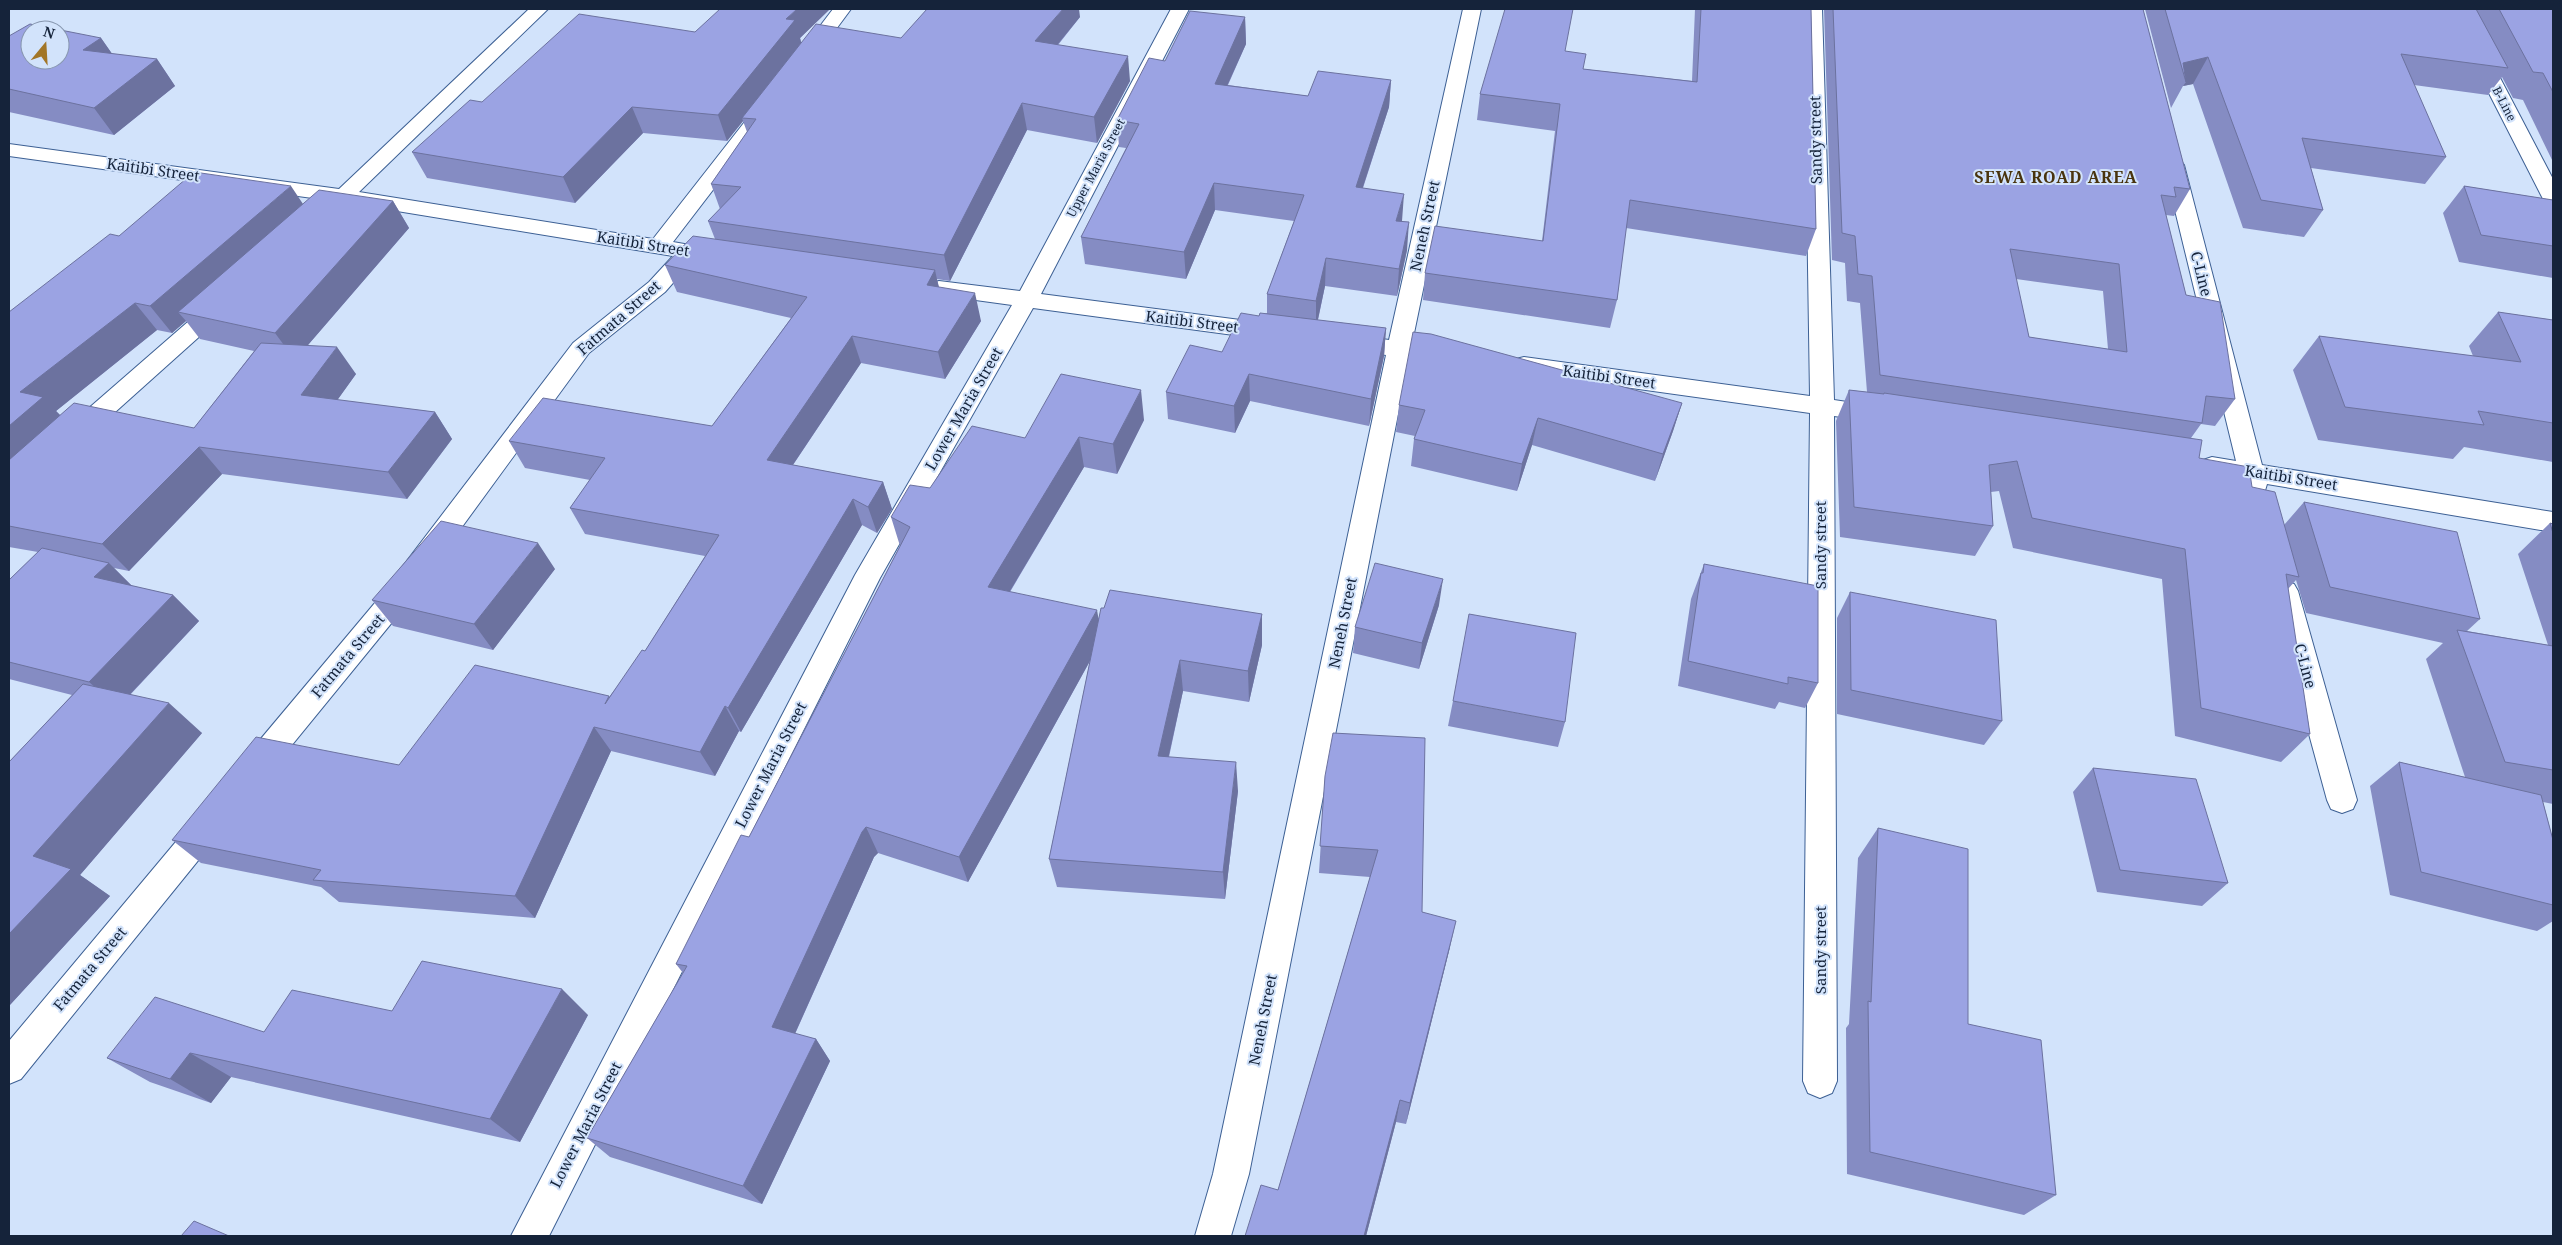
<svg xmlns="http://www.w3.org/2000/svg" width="2562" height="1245" font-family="'Noto Serif',serif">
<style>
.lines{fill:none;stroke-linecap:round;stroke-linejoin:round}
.minor-casing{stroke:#3d6094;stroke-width:2}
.minor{fill:#fff;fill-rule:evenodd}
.wall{fill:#858cc3;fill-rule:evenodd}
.shaded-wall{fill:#6c729f}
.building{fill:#9ba3e3;stroke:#6c729f;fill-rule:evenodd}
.labels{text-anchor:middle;stroke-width:4;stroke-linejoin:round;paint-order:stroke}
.far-street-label{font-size:12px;fill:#15233a;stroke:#d2e3fb}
.street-label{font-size:15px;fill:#15233a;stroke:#d2e3fb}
.far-district-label{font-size:16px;font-weight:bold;letter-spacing:1px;fill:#49340e;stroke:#d2e3fb}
</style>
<rect width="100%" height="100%" fill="#d2e3fb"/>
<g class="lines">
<g class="minor-casing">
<path id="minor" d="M529 9H548L359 192 653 239 761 101H775L778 105 775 109 673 242 724 251 727 256 724 261 716 263 694 259 665 292 589 353 394 620 265 778 254 782 243 778 239 769 243 760 374 604 573 343 649 282 673 256 348 203C341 210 337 212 327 209L323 205 327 200 9 156V144L339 189Z
M833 9H851L814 59H800L798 55Z
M1171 9H1189L1041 294 1271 324 1279 327 1283 332 1279 337 1271 340 1033 308 880 578 549 1236H511L855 575 1012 305 939 295 931 293 928 288 931 283 939 281 1020 291Z
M1463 9H1481L1412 343 1455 349 1459 355 1455 361 1447 363 1409 358 1249 1174 1231 1236H1195L1213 1174 1386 355 1340 347 1336 342 1340 337 1348 334 1389 340Z
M1804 9H1822L1834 400 1887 408 1890 414 1887 420 1878 422 1834 416 1837 1081 1832 1093 1820 1098 1808 1093 1803 1081 1810 413 1524 373 1516 371 1512 365 1516 359 1524 357 1810 396Z
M2446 9H2464L2553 179V205L2546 203 2543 199Z
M2174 159 2181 161 2184 165 2262 465 2553 512V532L2267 484 2264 494 2255 496 2246 494 2241 480 2203 472 2199 466 2203 460 2212 457 2236 461 2164 165 2167 161Z
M221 298 229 300 232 305 229 310 84 440 75 443 66 440 63 434 66 428 213 300Z
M2284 581 2294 584 2298 591 2357 800 2353 809 2342 813 2331 809 2327 800 2270 591 2274 584Z
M211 809 222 813 226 822 222 831 21 1079 9 1084V1041L200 813Z"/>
</g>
<use href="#minor" class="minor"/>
</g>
<path class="wall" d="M830 9 800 38 801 42 901 38 1080 17 1058 45 1130 81 1097 143 1027 130 950 281 937 279 939 287 981 321 945 379 861 363 793 465 883 482 892 509 877 533 862 525 741 732 739 731 715 776 611 751 535 918 339 902 321 887 201 863 172 840 609 696V697L645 651 705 556 585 534 570 508 590 480 525 468 509 441 712 426 791 318 677 292 665 265 715 239 708 221 720 209 711 184 747 132 743 121 727 141 643 133 575 203 427 178 412 152 482 102 695 32Z
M1695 9H1811L1816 229 1806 256 1626 228 1617 300 1610 328 1423 300 1425 273 1542 241 1555 131 1477 120 1480 94 1566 52 1583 69 1692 81Z
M1822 9H2143L2190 189 2174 216 2166 215 2186 295 2235 399 2215 426 2201 424 2191 438 2199 458 2252 487 2284 525 2304 502 2480 619 2467 631 2548 645 2518 554 2550 523 2553 524V804L2543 802 2553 840V921L2537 931 2390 895 2370 786 2399 762 2465 777 2426 659 2443 643 2306 613 2296 580 2288 589 2310 734 2281 762 2175 736 2162 579 2013 548 1999 491 1991 492 1993 526 1975 556 1840 537 1836 421 1849 390 1867 392 1860 303 1847 301 1845 263 1832 260 1824 9ZM2016 279 2103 291 2108 349 2029 337Z
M2145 9H2553V162L2523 100 2513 98 2502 77 2488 95 2414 85 2446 157 2425 184 2311 168 2323 210 2304 237 2243 228 2193 84 2183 86 2171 108Z
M1245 17 1246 44 1228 85 1308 96 1391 80 1389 107 1363 188 1402 221 1407 250 1397 296 1325 286 1318 320 1386 328 1384 356 1369 426 1250 401 1235 433 1168 419 1166 392 1222 352 1259 316 1267 313V294L1294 221 1215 210 1186 279 1085 264 1081 237 1126 148 1119 147 1117 120 1165 61Z
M9 36 101 38 112 54 157 59 175 86 114 135 9 112Z
M2464 186 2553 200V278L2459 262 2443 213Z
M393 201 409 228 308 345 356 374 337 400 435 412 452 439 407 499 222 474 129 571 114 568 132 586 173 595 199 621 130 695 202 733 80 875 110 896 9 1006V762L72 695 9 679V580L38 552 9 547V312L119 236 303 204ZM186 321 200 339 254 351 194 428 60 415 56 411 157 330 172 333Z
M2498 312 2553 320V462L2464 447 2453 459 2318 440 2293 370 2319 336 2473 356 2469 346Z
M1682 403 1673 431 1655 481 1532 445 1517 491 1411 466 1414 439 1415 436 1396 432 1399 405Z
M1144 420 1117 474 1084 467 1010 592 1099 618 1104 608 1262 614V645L1249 702 1183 691 1169 757 1238 791 1225 899 1057 887 1049 859 1090 661 968 882 878 853 874 857 795 1034 816 1039 830 1061 762 1204 610 1157 587 1138 683 973 676 964 749 837 900 546 891 517 930 488 1025 438Z
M1704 564 1818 683 1805 708 1779 702 1775 709 1678 686 1691 599Z
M555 569 493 650 393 626 372 600Z
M1850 592 2002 721 1984 745 1837 714V618Z
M1439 605 1419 669 1353 653 1355 627Z
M1453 701 1565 722 1558 747 1448 726Z
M2093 768 2228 883 2202 906 2097 892 2073 792Z
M1325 776 1422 912 1450 947 1406 1124 1396 1122 1366 1236H1245L1278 1190 1370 877 1319 873Z
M1878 828 1968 1024 2056 1195 2024 1215 1847 1174 1846 1028 1849 1024 1858 858Z
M392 1011 588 1015 520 1142 231 1077 211 1103 150 1082 107 1058Z"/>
<path class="shaded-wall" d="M797 9H830L800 38 802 46 742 118 743 121 727 141 718 115 786 19Z
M1063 9H1079L1080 17 1039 67 1035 41Z
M1245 17 1246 44 1216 110 1215 84Z
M101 38 120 65 83 50Z
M1128 56 1130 81 1097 143 1094 117Z
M2208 57 2193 84 2183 86 2186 82 2183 63Z
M157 59 175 86 114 135 94 108Z
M1391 80 1389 107 1354 214 1356 187Z
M1022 103 1027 130 950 281 944 255Z
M632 107 643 133 575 203 563 177Z
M1214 183 1215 210 1186 279 1184 252Z
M291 186 309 213 178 312 186 321 172 333 150 306Z
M1404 194 1402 221 1394 248 1396 221Z
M393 201 409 228 295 360 275 333Z
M1409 222 1407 250 1397 296 1399 269Z
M1326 258 1325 286 1316 328V301Z
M935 270 941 298 927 285Z
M975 293 981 321 945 379 938 352Z
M135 303 157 330 56 411 69 424 9 477V426L20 392Z
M1386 328 1384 356 1369 426 1371 399Z
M852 336 861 363 778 487 767 460Z
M337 347 356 374 321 423 301 395Z
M1249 374 1250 401 1235 433 1234 406Z
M1141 390 1144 420 1117 474 1113 444Z
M1682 403 1673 431 1655 481 1663 454Z
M435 412 452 439 407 499 388 472Z
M1538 418 1532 445 1517 491 1522 464Z
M1079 437 1084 467 995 616 988 587Z
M199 447 222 474 129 571 102 544Z
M883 482 892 509 877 533 868 507Z
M853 499 862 525 741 732 728 708Z
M538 543 555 569 493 650 474 624Z
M109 563 135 589 94 577Z
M1443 579 1439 605 1419 669 1422 643Z
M173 595 199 621 118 707 89 682Z
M1097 610 1102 639 968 882 959 857Z
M1262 614V645L1249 702 1248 671Z
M1180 660 1183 691 1162 786 1158 756Z
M169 703 202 733 80 875 110 896 9 1006V934L33 856Z
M725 706 739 731 715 776 700 752Z
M594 727 611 751 535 918 515 896Z
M1236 762 1238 791 1225 899 1223 872Z
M866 827 878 853 874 857 788 1049 772 1027 862 832Z
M1456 921 1450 947 1406 1124 1410 1103Z
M562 989 588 1015 520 1142 490 1119Z
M816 1039 830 1061 762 1204 743 1186Z
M190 1053 231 1077 211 1103 170 1079Z
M1400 1100 1396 1122 1366 1236H1364Z"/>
<path class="building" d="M720 9H797L786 19 795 20 718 115 632 107 563 177 412 152 470 100 482 102 579 14 695 32Z
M927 9H1063L1035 41 1128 56 1094 117 1022 103 944 255 708 221 741 187 711 184 756 119 742 118 816 24 901 38Z
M1505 9H1573L1565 51 1586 54 1583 69 1697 82 1701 9H1811L1816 229 1630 200 1617 300 1425 273 1435 226 1543 241 1560 104 1480 94Z
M1833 9H2143L2190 189 2174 187 2176 197 2161 195 2186 295 2220 302 2235 399 2206 396 2202 423 1880 375 1872 276 1858 274 1855 236 1842 233ZM2010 249 2119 264 2127 352 2029 337Z
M2165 9H2476L2508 68 2401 54 2446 157 2302 138 2323 210 2261 200 2208 57 2183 63 2186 82Z
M2499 9H2553V92L2543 73 2533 72Z
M1190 11 1245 17 1215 84 1308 96 1318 71 1391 80 1356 187 1404 194 1396 221 1409 222 1399 269 1326 258 1316 301 1267 294 1304 195 1214 183 1184 252 1081 237 1139 124 1117 120 1149 58 1165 61Z
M30 24 101 38 83 50 157 59 94 108 9 89V36ZM30 30H60V60H30Z
M194 172 291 186 150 306 135 303 20 392 43 397 9 426V312L110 234 119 236Z
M2464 186 2553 200V246L2481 235Z
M319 190 393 201 275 333 178 312Z
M693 236 935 270 927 285 975 293 938 352 852 336 767 460 883 482 868 507 853 499 728 708 725 706 700 752 594 727 515 896 313 880 321 870 172 840 256 737 399 765 475 665 609 696 605 704 642 650 645 651 719 535 570 508 605 458 509 441 543 398 712 426 807 297 665 265Z
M2498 312 2553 320V423L2478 411 2484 425 2345 407 2319 336 2521 362Z
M1241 313 1259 316 1260 313 1386 328 1371 399 1249 374 1234 406 1166 392 1190 345 1222 352Z
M1413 332 1431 334 1682 403 1663 454 1538 418 1522 464 1414 439 1425 410 1399 405Z
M261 343 337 347 301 395 435 412 388 472 199 447 102 544 9 526V460L74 403 194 428Z
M1061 374 1141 390 1113 444 1079 437 988 587 1097 610 959 857 866 827 862 832 772 1027 816 1039 743 1186 587 1138 687 966 676 964 741 835 749 837 910 527 891 517 910 485 930 488 972 426 1025 438Z
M1849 390 1884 394V393L2202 440 2199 458 2249 467 2252 487 2275 492 2299 577 2286 574 2310 734 2201 708 2185 549 2032 518 2017 461 1989 465 1993 526 1854 507Z
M2304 502 2457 532 2480 619 2330 587Z
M441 521 538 543 474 624 372 600Z
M2550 523 2553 524V533Z
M42 548 109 563 94 577 173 595 89 682 9 662V580Z
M1375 563 1443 579 1422 643 1355 627Z
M1704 564 1818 586V683L1788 677V684L1688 661 1701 573H1703Z
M1110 590 1262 614 1248 671 1180 660 1158 756 1236 762 1223 872 1049 859 1101 608H1104Z
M1850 592 1996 620 2002 721 1851 690Z
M1469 614 1576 633 1565 722 1453 701Z
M2457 630 2553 646V770L2505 762Z
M83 684 169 703 33 856 71 869 9 934V762Z
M1333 733 1425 738 1422 912 1456 921 1410 1103 1400 1100 1364 1236H1245L1261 1185 1278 1190 1378 850 1320 846 1325 776Z
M2399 762 2541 795 2553 840V905L2421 872Z
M2093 768 2196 779 2228 883 2120 870Z
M1878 828 1968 849V1024L2041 1040 2056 1195 1870 1152 1868 1001 1871 1002Z
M422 961 562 989 490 1119 190 1053 170 1079 107 1058 155 997 264 1032 292 990 392 1011Z
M194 1221 229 1236H181Z"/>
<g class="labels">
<g class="far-street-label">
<text transform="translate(2504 104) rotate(63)" y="4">B-Line</text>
<text transform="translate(1096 168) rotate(-62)" y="4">Upper Maria Street</text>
</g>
<g class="street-label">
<text transform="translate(1816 140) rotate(-91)" y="5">Sandy street</text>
<text transform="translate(153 170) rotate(8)" y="5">Kaitibi Street</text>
<text transform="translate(1425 226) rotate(-78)" y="5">Neneh Street</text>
<text transform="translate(643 244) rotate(9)" y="5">Kaitibi Street</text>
<text transform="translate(2201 274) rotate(76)" y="5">C-Line</text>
<text transform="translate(619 318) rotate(-41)" y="5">Fatmata Street</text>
<text transform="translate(1192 322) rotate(7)" y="5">Kaitibi Street</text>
<text transform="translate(1609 377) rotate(8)" y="5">Kaitibi Street</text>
<text transform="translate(964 409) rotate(-60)" y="5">Lower Maria Street</text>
<text transform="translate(2291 478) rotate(9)" y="5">Kaitibi Street</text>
<text transform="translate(1821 545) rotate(-90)" y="5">Sandy street</text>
<text transform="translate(1343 623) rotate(-79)" y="5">Neneh Street</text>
<text transform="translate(348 656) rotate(-50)" y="5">Fatmata Street</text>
<text transform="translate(2305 666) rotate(75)" y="5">C-Line</text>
<text transform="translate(771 765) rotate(-63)" y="5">Lower Maria Street</text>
<text transform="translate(1821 950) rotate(-90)" y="5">Sandy street</text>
<text transform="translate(90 969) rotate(-50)" y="5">Fatmata Street</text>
<text transform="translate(1263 1020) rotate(-79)" y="5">Neneh Street</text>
<text transform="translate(586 1125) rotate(-63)" y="5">Lower Maria Street</text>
</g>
<g class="far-district-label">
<text x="2056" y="183">SEWA ROAD AREA</text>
</g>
</g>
<rect width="2562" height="1245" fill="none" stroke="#15233a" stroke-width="20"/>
<g transform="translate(45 45) rotate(18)"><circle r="24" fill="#d2e3fb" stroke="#8696ae"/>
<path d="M0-4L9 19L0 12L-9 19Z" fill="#a27627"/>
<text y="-8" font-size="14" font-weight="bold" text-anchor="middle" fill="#15233a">N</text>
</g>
</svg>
